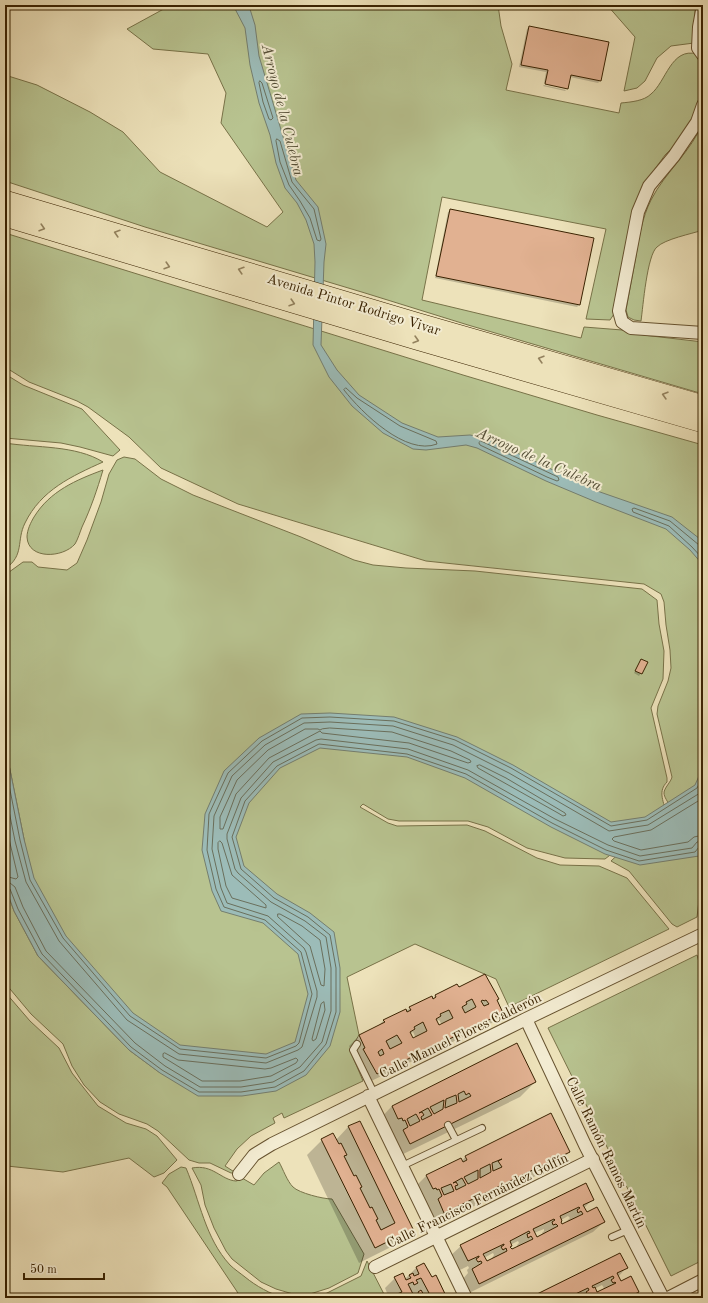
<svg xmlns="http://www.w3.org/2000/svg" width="708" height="1303" font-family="'Old Standard TT',serif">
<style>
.green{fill:#b8c390;stroke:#787248}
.water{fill:#9cbcb8;stroke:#747e6f}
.shadow{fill:#0003;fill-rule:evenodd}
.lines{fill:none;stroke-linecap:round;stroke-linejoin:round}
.shore{stroke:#6a6f5c;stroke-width:1}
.building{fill:#e1b191;stroke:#392201;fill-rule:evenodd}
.lane-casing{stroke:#66522f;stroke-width:8}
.street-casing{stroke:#66522f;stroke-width:14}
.primary-casing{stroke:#392201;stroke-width:20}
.lane{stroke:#f3ecd2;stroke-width:6}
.street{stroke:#f3ecd2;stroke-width:12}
.primary{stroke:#ede2ba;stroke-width:19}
.oneway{stroke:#93825e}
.labels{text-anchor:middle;stroke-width:4;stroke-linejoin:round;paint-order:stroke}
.street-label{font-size:14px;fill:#392201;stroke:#f3ecd2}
.water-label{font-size:15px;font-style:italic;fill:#575038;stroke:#f3ecd2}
</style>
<rect width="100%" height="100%" fill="#ede2ba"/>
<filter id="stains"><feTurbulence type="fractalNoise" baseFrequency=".005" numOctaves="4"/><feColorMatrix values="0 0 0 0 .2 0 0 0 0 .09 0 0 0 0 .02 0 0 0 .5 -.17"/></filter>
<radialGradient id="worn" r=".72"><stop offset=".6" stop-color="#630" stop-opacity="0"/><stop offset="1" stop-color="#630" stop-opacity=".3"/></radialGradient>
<path class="green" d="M171 5H498L501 26 512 64 506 90 619 113 621 103C631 102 644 101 651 94 666 82 671 47 697 54L703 64V81L698 102 691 121 680 140 665 155 642 187 616 311 610 320 586 319 606 229 442 197 422 300 581 338 584 327 635 331 643 335 703 342V394L468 325 365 293 145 227 5 181V75L37 85 90 112 123 132 160 172 267 227 283 212 221 123 226 93 208 54 153 49 127 29Z
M607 5H699L695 11 694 43 671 46 657 58 645 81 637 88 624 91 635 37Z
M703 122V230C691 234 665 239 657 247 647 255 643 307 641 321L634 320 628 317 626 310C629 292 633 274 636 256 639 237 642 218 651 200 665 172 692 151 703 122Z
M5 233 463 375 597 415 703 445V885L699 900 697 917 677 927 672 924 629 871 611 861 670 806C668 802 664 797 664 793 664 788 671 782 672 777L657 714 658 706 668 681 671 668 670 650 666 625 664 602 661 594 644 584 426 561 238 504 161 468 129 437 88 407 77 401 29 382 5 367Z
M5 374 23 385 82 409 120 450 113 456 80 447 61 443 5 438Z
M5 443C36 448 76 445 103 462 72 476 41 490 25 523 16 541 25 555 5 569Z
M124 457 135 459 161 479 193 495 301 537 354 560 373 565 406 568 475 571 642 589 657 600 659 624 664 651 663 679 651 708 667 778V782C658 791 663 800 666 812L605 859 565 858 527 848 488 827 468 821H399L388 819 363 804 360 807 388 823 397 826 467 825 485 831 537 858 560 865 599 866 627 878 669 929 509 1007 496 979 415 944 347 977 359 1035 350 1050 363 1081 284 1118 282 1113 273 1118 275 1123 251 1136 237 1149 225 1166 236 1173H231L210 1163H199L189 1160 158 1131 147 1124 119 1114 100 1102 84 1085 72 1066 63 1044 31 1014 5 983V886L14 911 38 956 129 1050 159 1072 39 934 24 839 5 745V575L23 562H32L38 567 67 570 77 563 87 540 101 502 109 474 117 460Z
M103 470C97 490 91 508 82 527 80 532 78 539 75 544 63 558 28 560 27 537 27 530 31 522 34 517 50 491 76 480 103 470Z
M697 955 703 977V1260L671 1276 548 1028Z
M5 992 30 1021 59 1048 72 1073 98 1106 126 1123 146 1129 157 1136 177 1160 164 1173 154 1177 129 1158 63 1172 7 1166 9 1112 5 1109Z
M279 1162C283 1169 287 1181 293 1187 299 1193 323 1199 332 1199L364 1254 358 1273 329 1288 310 1294H293L276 1289 261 1282 232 1259 226 1251 214 1228 205 1205 201 1185 192 1168C213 1164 221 1180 236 1181 237 1181 241 1179 242 1178L254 1185 264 1173Z
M181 1167 186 1168C200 1201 205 1238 230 1265 234 1269 240 1273 245 1277 256 1286 270 1294 285 1298H241L236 1290 167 1187 162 1183 169 1174Z
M367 1261 386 1298H317L361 1276Z"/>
<path class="water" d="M233 5H248L249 6 255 25 259 56 296 180 318 207 326 244 324 262 321 345 337 370 359 395 402 423 438 437 470 435 485 438 600 492 672 517 700 539 703 543V565L690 550 666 529 596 502 546 481 477 448 466 445 426 450 413 449 383 433 352 406 329 377 313 345 315 262 314 244 306 220 297 203 285 188 276 163 270 135 259 103 250 65 245 28Z
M330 713 394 717 457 737 513 765 611 822 645 817 695 785 703 767V846L699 856 640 865 605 854 551 827 465 778 407 757 320 748 280 768 249 803 236 837 244 866 277 894 310 913 334 932 340 968V1012L330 1046 306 1075 276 1091 242 1096H198L160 1073 129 1050 38 956 14 911 5 886V745L24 839 34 878 66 936 133 1013 180 1045 266 1054 295 1042 308 994 298 954 263 923 221 911 212 891 202 850 205 814 224 771 259 738 301 714Z"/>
<path class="shadow" d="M529 27 608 43 600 81 598 83 570 77 567 89 544 83 546 72 519 67 527 29Z
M544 85 566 90 565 91 543 86Z
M451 210 592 239 579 305 577 307 435 278 448 212Z
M641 660 647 663 639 676 634 673Z
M458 988 496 1000 502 1013 492 1023 367 1083 354 1060 355 1059 349 1046 359 1036 377 1027 384 1020 432 999 436 995ZM439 1020 442 1025 438 1027 436 1021ZM413 1032 416 1038 412 1039 410 1034Z
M517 1045 535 1082 520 1097 395 1158 377 1122 392 1106Z
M359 1122 412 1229 397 1244 359 1263 307 1155 322 1140H336L348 1127Z
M569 1152 554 1167 429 1228 411 1191 426 1176 461 1159 462 1161 465 1157Z
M593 1199 584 1208 586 1213 604 1222 593 1232 469 1293 462 1280 468 1273 467 1270 469 1268 468 1266 458 1271 450 1256 461 1246ZM568 1216 570 1218 567 1221 568 1223 561 1226 560 1223 561 1220ZM544 1229V1231L542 1233 543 1235 536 1238 534 1233ZM518 1241 519 1243 517 1245 518 1247 511 1251 510 1247V1245ZM493 1253 494 1255 492 1258 493 1260 486 1263 484 1258Z
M416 1268 431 1279 446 1298H389L385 1288 395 1278 405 1279Z
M626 1268 618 1277 620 1282 638 1292 632 1298H531ZM602 1285 604 1288 597 1294 594 1289Z"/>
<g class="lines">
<path class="shore" d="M260 81 262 83 273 118 271 120 269 119 263 102 259 83Z
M277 139 280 141 292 182 314 209 321 239 320 241 317 240 310 218 300 201 289 185 280 162 276 141Z
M346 388 357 398 400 426 436 441 437 444C406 456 362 413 344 390Z
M481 441 558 477 559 480 557 481 547 477 480 445 479 443Z
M703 545H699L670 521 634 508 632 509 633 512 669 526 692 547 703 559
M330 728 392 732 451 751 470 760 471 762 468 763 409 743 322 733 320 731 269 758 236 794 223 829H220V817L237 780 268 750 305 729H318L320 730 322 729Z
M5 765 20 840 30 880 63 938 130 1016 180 1049 266 1058 296 1046 299 1043 312 994 301 952 265 920 224 907 216 889 207 850 209 814 228 773 262 741 302 718 330 717 394 721 455 740 511 768 611 826 647 820 697 788 703 777
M480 765 506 778 565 813 566 815 563 816 558 813 478 768 477 766Z
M5 791 15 841 26 882 59 941 127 1020 179 1054 266 1063 298 1050 302 1047 317 997V991L306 952 304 948 268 916 227 903 221 888 212 849 214 816 232 776 265 745 304 723 330 722 393 726 453 745 509 773 609 831 648 825 700 793 703 789
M703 798 651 830 614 837 612 839 614 841 641 850 688 842 694 837 703 835
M5 822 18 877 16 879 5 876
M220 841 222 843 232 875 266 905V908L232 898 226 886 218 849V843Z
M5 882 10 883 15 887 23 907 46 951 135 1043 165 1066 200 1087H241L273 1082 300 1067 322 1042 331 1011V968L326 937 305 921 271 902 238 873 235 869 227 839V834L241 798 273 762 316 740 321 739 408 749 468 770 555 819 608 845 640 856 692 848 697 842 703 841
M5 887 10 889 18 909 42 954 131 1047 162 1070 199 1092H241L275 1087 304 1071 326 1044 336 1012V968L330 935 308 917 274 898 241 869 232 837 245 801 277 766 319 744 407 754 466 774 552 823 606 850 639 861 695 852 699 847 703 846
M278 914H280L302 926 320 940 325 969 324 986 321 985 310 946 278 917Z
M324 1002 325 1010 316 1039 313 1041 312 1039 321 1004Z
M165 1053 178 1060 265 1069 271 1068 296 1058 298 1060 296 1063 271 1076 240 1081H202L163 1057V1054Z"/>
</g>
<path class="building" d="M529 26 609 42 601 81 571 75 568 89 545 84 548 70 521 65Z
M450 209 594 238 580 305 436 276Z
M641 659 648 662 642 674 635 671Z
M485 974 499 999 497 1000 503 1013 377 1074 363 1049 365 1048 359 1035 385 1022 383 1020 406 1009 407 1012 411 1010 409 1007 432 996 433 999 436 997 435 995 457 984 459 987ZM472 999 476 1007 465 1013 462 1007 467 1004 466 1002ZM483 1000 484 1001 486 1000 489 1004 484 1006 481 1001ZM449 1010 453 1018 439 1025 436 1019 441 1016 440 1014ZM423 1022 427 1031 413 1038 410 1032 415 1029 414 1027ZM397 1035 402 1043 390 1049 386 1041ZM382 1049 384 1054 380 1056 378 1052Z
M517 1043 536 1082 410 1144 403 1130 408 1127 405 1120 403 1121 402 1118 398 1119 392 1106ZM464 1091 466 1095 469 1093 471 1096 459 1102 458 1094ZM456 1095 457 1103 445 1108 446 1099ZM444 1100 443 1109 434 1114 430 1107ZM428 1108 432 1115 422 1120 421 1117 424 1115 422 1112 419 1113ZM416 1114 420 1121 410 1126 407 1119Z
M551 1113 570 1152 444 1213 438 1199 442 1196 439 1189 437 1190 436 1188 433 1189 426 1175 461 1158 463 1162 467 1160 465 1156ZM502 1159 498 1161 502 1167 493 1171 492 1163ZM490 1164 491 1172 480 1178V1169ZM478 1170V1179L468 1184 464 1177ZM462 1178 466 1185 456 1190 455 1186 458 1185 456 1182 453 1183ZM451 1184 454 1191 444 1195 441 1188Z
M360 1121 413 1229 375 1248 321 1139 333 1133 339 1144 341 1143 347 1155 344 1156 354 1176 356 1175 362 1187 360 1188 370 1208 372 1207 378 1219 376 1220 381 1230 395 1223 348 1126Z
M586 1183 594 1200 583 1205 587 1212 597 1207 605 1222 479 1284 472 1269 482 1263 481 1261 478 1262 476 1259 479 1257V1256L468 1261 460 1245ZM579 1207 580 1208 577 1210 578 1213 581 1211 583 1214 562 1224 561 1222 562 1221 560 1216ZM554 1219 555 1220 552 1222 553 1225 556 1224 558 1226 537 1237 533 1229ZM529 1231 530 1233 527 1234 528 1238 531 1236 533 1239 512 1249 510 1247 512 1246 510 1241ZM504 1244V1245L501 1247 503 1250 506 1248 507 1251 487 1261 483 1254Z
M620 1253 628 1268 617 1273 621 1281 631 1276 639 1292 627 1298H586L591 1295V1294L588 1295 586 1292 589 1290 588 1288 567 1298H529ZM613 1276 614 1278 611 1280 613 1283 615 1282 616 1283 597 1292 595 1287 593 1288 592 1286Z
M424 1263 432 1277 436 1275 447 1298H431L430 1295 425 1297V1298H418L420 1297 418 1292 421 1290 424 1295 429 1293 421 1278 416 1280 418 1283 414 1285 413 1282 408 1284 415 1298H399L397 1294 402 1292 394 1277 403 1273 406 1280 411 1278 409 1275 413 1273 414 1276 419 1274 416 1267Z"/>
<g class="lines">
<g class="lane-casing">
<path id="lane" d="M357 1044 353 1050 374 1093
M448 1125 456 1140
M402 1166 482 1128
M612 1237 628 1230"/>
</g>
<g class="street-casing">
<path id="street" d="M703 5 699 27 698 48 703 55
M703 105 697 122 674 156 649 186 638 212 619 311 622 322 631 328 703 333
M526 1019 585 1145 663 1298
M368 1096 466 1298
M239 1174 254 1155 272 1144 526 1019 703 934
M375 1267 593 1159
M668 1298 703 1280"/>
</g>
<g class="primary-casing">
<path id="primary" d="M5 200 416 322 703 405
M5 217 416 340 703 423"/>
</g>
<use href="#lane" class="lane"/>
<use href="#street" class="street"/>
<use href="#primary" class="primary"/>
</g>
<defs><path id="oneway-chevron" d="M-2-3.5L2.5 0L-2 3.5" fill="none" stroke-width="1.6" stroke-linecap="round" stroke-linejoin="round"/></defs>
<g class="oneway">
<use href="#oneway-chevron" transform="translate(42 228) rotate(17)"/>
<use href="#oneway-chevron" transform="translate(117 233) rotate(-163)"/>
<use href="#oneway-chevron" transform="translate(167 266) rotate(17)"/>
<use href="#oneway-chevron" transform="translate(241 270) rotate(-163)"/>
<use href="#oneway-chevron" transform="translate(292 303) rotate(17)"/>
<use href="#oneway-chevron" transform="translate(416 340) rotate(16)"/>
<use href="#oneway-chevron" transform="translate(541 359) rotate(-164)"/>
<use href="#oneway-chevron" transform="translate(665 395) rotate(-164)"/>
</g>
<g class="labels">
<g class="street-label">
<text transform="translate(354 304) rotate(17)" y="5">Avenida Pintor Rodrigo Vivar</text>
<text transform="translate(460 1035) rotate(-26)" y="5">Calle Manuel Flores Calderón</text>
<text transform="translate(607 1152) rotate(64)" y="5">Calle Ramón Ramos Martín</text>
<text transform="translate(477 1200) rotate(-26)" y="5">Calle Francisco Fernández Golfín</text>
</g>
<g class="water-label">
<text transform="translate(283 110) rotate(76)" y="5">Arroyo de la Culebra</text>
<text transform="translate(539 459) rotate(24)" y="5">Arroyo de la Culebra</text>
</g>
</g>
<rect width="708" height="1303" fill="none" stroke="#ede2ba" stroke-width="20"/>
<rect x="6" y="6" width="696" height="1291" fill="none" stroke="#392201" stroke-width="2"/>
<rect x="10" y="10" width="688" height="1283" fill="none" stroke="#392201"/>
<path d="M24 1273v6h80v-6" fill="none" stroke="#392201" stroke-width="2"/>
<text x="30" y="1273" font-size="12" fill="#392201" stroke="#f3ecd2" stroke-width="3" paint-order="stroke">50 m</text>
<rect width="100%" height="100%" filter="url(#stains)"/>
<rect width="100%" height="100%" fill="url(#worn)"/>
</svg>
